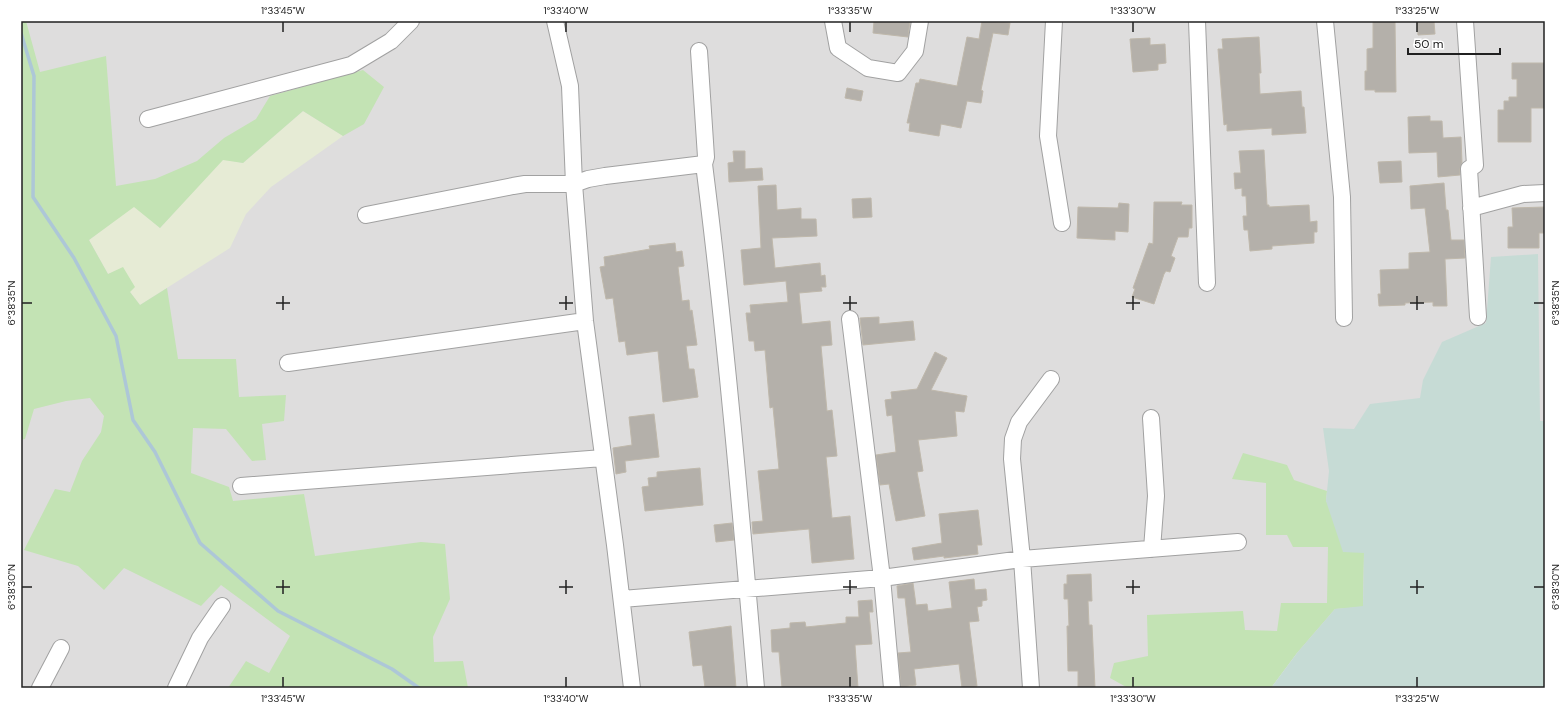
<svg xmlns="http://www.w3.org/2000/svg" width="1566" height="709" font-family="'DM Sans',sans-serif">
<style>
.residential{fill:#dedddd}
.farmland{fill:#e6ebd5}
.grass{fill:#c3e3b4}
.wetland{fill:#c6dbd5}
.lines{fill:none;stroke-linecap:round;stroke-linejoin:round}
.stream{stroke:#adc7d7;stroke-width:3.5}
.building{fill:#b4b0aa;stroke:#bfb8ab}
.minor-casing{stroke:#a1a1a1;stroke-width:18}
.minor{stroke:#fff;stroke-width:16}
.ticks{fill:none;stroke:#202020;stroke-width:1.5}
.neatline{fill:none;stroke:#202020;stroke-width:1.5}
.ticks-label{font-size:10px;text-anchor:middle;fill:#202020}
</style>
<rect width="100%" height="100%" fill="#efeee7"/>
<path class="residential" d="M21 21H1545V597L1297 653 1271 688H21Z"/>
<path class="farmland" d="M303 111 343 136 271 187 246 214 230 248 140 305 130 292 123 268 108 274 89 240 134 206 160 228 223 159 243 163Z"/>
<path class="grass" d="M21 21H26L40 72 106 56 116 186 155 179 197 161 224 138 256 119 270 96 363 70 384 87 364 124 343 136 303 111 243 163 223 160 160 228 134 207 89 240 108 274 123 267 135 287 130 292 140 305 167 288 178 359H236L239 397 286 395 284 421 262 424 266 460 252 461 226 429 193 428 191 473 229 487 233 501 304 494 315 556 421 542 445 544 450 599 433 637 434 662 463 661 468 688H228L246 661 269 673 290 636 221 585 201 606 124 568 104 590 78 566 24 550 55 489 70 492 82 461 101 432 104 416 90 398 66 401 34 409 25 439 21 440Z
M1243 453 1287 465 1294 480 1327 491 1326 501 1364 552 1363 607 1335 609 1297 653 1271 688H1128L1110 678 1114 663 1148 656 1147 615 1243 611 1245 630 1277 631 1281 603H1327L1328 547H1293L1287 535H1266V483L1232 479Z"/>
<path class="wetland" d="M1538 254 1540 421H1545V688H1271L1297 653 1335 609 1363 606 1364 553 1343 552 1326 501 1329 471 1323 428 1354 429 1370 404 1420 398 1423 380 1442 342 1486 323 1491 257Z"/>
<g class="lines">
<path class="stream" d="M21 33 34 76 33 197 74 258 116 336 133 420 155 452 200 543 278 611 392 669 419 688"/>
</g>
<path class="building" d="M874 21H910L908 37 873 33Z
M982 21 1010 23 1008 35 993 33 981 90 983 91 981 103 967 101 961 128 941 124 939 136 909 131 910 123H907L916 83H919L920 79 957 86 967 37 979 39Z
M1373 21H1395L1396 92H1375V90H1365V71H1367V49L1373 48Z
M1417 21H1434L1435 34 1418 35Z
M1259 37 1261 73H1259L1260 94 1301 91 1302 107H1304L1306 133 1272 135V128L1227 131V124L1224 125 1218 49H1223L1222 39Z
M1150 38V45L1165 44 1166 63 1158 64V70L1133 72 1130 39Z
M1512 63H1545V108H1531V142H1498V110H1504V101H1509V97H1517V79H1512Z
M847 88 863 91 861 101 845 98Z
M1430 116V121H1442L1443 138 1461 137 1462 163 1460 169V175L1438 177 1437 152 1409 153 1408 117Z
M1264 150 1267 205H1269V207L1309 205 1310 222 1317 221V232H1314V243L1272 246V249L1250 251 1248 230H1244L1243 216H1247L1246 196H1242V188L1235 189 1234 173H1241L1239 151Z
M733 151H745V169L762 168 763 180 729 182 728 163 734 162Z
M1401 161 1402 182 1380 183 1378 162Z
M1444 183 1446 210H1448L1451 240H1464L1465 258 1445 259 1447 306H1433V302L1405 303V305L1379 306 1378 294H1381L1380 270 1409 269V253L1430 252 1425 208 1411 209 1410 186Z
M776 185 777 210 801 208V219H816L817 236 772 238 775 268 820 263 821 276 825 275 826 287H821L822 291 799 293 802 324 830 321 832 345 821 346 827 411 832 410 837 456 826 457 832 518 850 516 854 559 812 563 809 529 753 534 752 522 763 521 758 471 779 469 773 407 770 408 765 350 755 351 754 341H749L746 313H751L750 305 788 302 786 281 744 285 741 250 761 248 758 186Z
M871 198 872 217 853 218 852 199Z
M1154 202H1182L1181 205H1192V228H1189L1188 237H1178L1171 256 1175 258 1170 272 1166 271 1164 274 1154 304 1132 297 1135 289 1133 288 1149 243 1153 244Z
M1119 203 1129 204 1128 232 1115 231V240L1077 238 1078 207 1118 208Z
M1545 207V233H1539V248H1508V227H1513L1512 208Z
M675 243 676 252 682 251 684 266 678 267 682 301 689 300 690 311 692 310 697 345 686 346 689 369H694L698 397 663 402 658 351 627 355 625 341 619 342 613 298 606 299 600 267 605 266 604 257 650 249 649 246Z
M879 317V324L913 321 915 340 863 345 860 318Z
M935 352 947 358 931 390 967 396 964 412 955 411 957 436 918 440 923 471 917 472 925 516 896 521 889 484 880 485 876 455 896 452 892 415 887 416 885 400 892 399 891 392 917 389Z
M654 414 659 457 625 461 626 472 616 474 613 448 632 445 629 417Z
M700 468 703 505 645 511 642 487 649 486 648 478 657 477V472Z
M978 510 982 545H977L978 554 944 558V556L914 560 912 548 942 543 939 514Z
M732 523 734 540 716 542 714 525Z
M1091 574 1092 601H1088L1089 625H1092L1095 688H1078V671H1068L1067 626H1069L1068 599H1064V584H1067V575Z
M974 579 975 590 986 589 987 600 982 601V606L977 607 979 621 969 622 977 686 962 688 959 664 914 669 916 685 901 687 898 653 911 652 905 598H898L897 586 913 583 916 605 927 604 928 611 952 608 949 582Z
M872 600 873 612H869L872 644 855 645 858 688H782L779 652H772L771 630 790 628V623L805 622 806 627 846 623V617H859L858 601Z
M731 626 736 688H705L702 665 693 666 689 632Z"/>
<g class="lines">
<g class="minor-casing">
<path id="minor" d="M555 21 570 86 574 184 585 321 615 545 632 688
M833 21 838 48 868 68 898 73 915 51 920 21
M1054 21 1048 136 1062 223
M1197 21 1207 283
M1325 21 1342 197 1344 318
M1465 21 1475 165 1469 169 1478 317
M148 119 351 65 391 41 411 21
M704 164C726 338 741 513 756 688
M1471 208 1523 194 1545 193
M366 215 513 186 525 184H574L588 179 605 176 704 164 706 157 699 51
M850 319 882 578 892 688
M288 363 585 321
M1151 418 1156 496 1152 549
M241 486 603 458
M622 599 882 578 1022 559 1238 542
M40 688 61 648
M176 688 200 638 222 606
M1031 688 1022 559 1012 459 1013 439 1019 422 1051 379"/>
</g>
<use href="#minor" class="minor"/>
</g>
<path class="ticks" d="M283 22V32M566 22V32M850 22V32M1133 22V32M1417 22V32M283 296V310M566 296V310M850 296V310M1133 296V310M1417 296V310M22 303H32M276 303H290M559 303H573M843 303H857M1126 303H1140M1410 303H1424M1534 303H1544M283 580V594M566 580V594M850 580V594M1133 580V594M1417 580V594M22 587H32M276 587H290M559 587H573M843 587H857M1126 587H1140M1410 587H1424M1534 587H1544M283 677V687M566 677V687M850 677V687M1133 677V687M1417 677V687"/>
<rect width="1566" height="709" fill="none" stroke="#ffffff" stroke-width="44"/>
<path d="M1408 48v6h92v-6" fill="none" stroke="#202020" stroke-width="2"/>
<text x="1414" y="48" font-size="12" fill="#202020" stroke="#ffffff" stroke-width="3" paint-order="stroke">50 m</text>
<rect x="22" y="22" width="1522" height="665" class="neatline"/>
<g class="ticks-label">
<text x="283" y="14">1°33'45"W</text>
<text x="566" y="14">1°33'40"W</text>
<text x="850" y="14">1°33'35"W</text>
<text x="1133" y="14">1°33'30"W</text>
<text x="1417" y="14">1°33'25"W</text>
<text transform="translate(11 303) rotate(-90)" y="4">6°38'35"N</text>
<text transform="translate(1555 303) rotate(-90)" y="4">6°38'35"N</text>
<text transform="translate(11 587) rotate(-90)" y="4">6°38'30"N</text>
<text transform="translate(1555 587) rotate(-90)" y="4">6°38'30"N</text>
<text x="283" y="702">1°33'45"W</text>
<text x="566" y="702">1°33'40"W</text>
<text x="850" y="702">1°33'35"W</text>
<text x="1133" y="702">1°33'30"W</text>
<text x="1417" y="702">1°33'25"W</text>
</g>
</svg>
